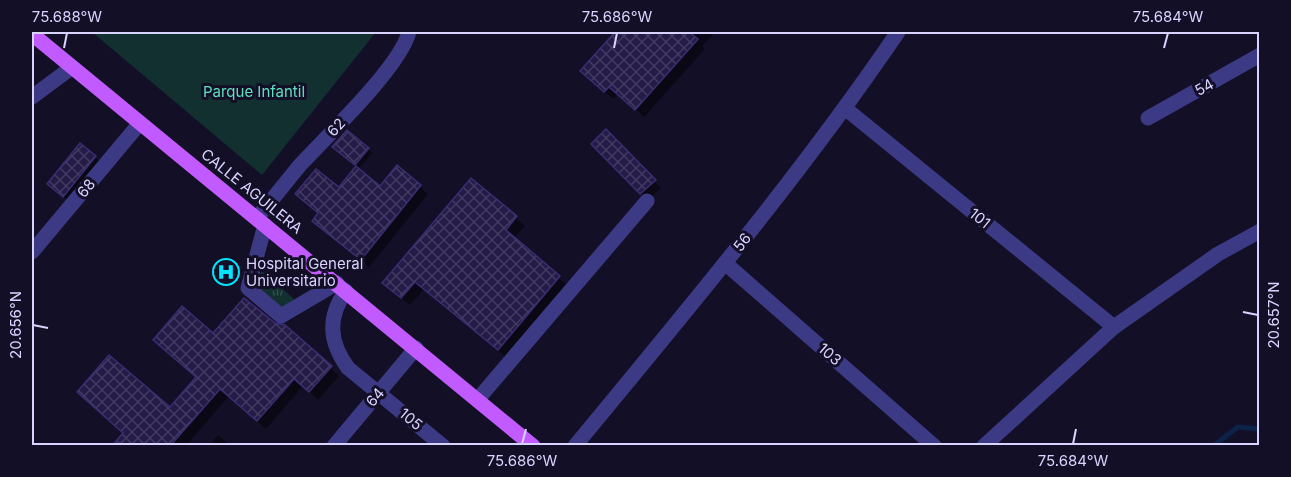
<svg xmlns="http://www.w3.org/2000/svg" width="1291" height="477" font-family="Inter,sans-serif">
	<defs>
		<pattern id="grass-tufts" width="24" height="20" patternUnits="userSpaceOnUse" patternTransform="scale(1.5)"><rect width="24" height="20" fill="#12302f"/><path d="M3 7l-1-3M5 7V3M7 7l1-3M15 17l-1-3M17 17v-4M19 17l1-3" fill="none" stroke="#344d4e"/></pattern>
		<pattern id="building-cross-hatch" width="8" height="8" patternUnits="userSpaceOnUse" patternTransform="scale(1.5)"><rect width="8" height="8" fill="#241b47"/><path d="M0 0l8 8M0 8l8-8" fill="none" stroke="#433b63"/></pattern>
	</defs>
	<rect width="100%" height="100%" fill="#130f26"/>
	<path fill="url(#grass-tufts)" d="M 261,270 L 294,299 L 281,310 L 257,290 Z"/>
	<path fill="#12302f" d="M 92,32 L 376,32 L 262,175 Z"/>
	<g fill="#0007">
		<path d="M 617,32 L 715,32 L 702,46 L 705,49 L 644,117 L 618,94 L 613,99 L 582,71 Z"/>
		<path d="M 606,131 L 661,188 L 648,200 L 593,144 Z"/>
		<path d="M 368,149 L 372,153 L 358,170 L 381,188 L 397,168 L 428,194 L 369,267 L 322,228 L 339,190 L 358,167 L 338,151 Z"/>
		<path d="M 95,157 L 99,161 L 68,200 L 53,188 Z"/>
		<path d="M 471,180 L 525,226 L 513,239 L 567,285 L 507,358 L 424,289 L 410,305 L 393,291 Z"/>
		<path d="M 274,325 L 284,326 L 339,376 L 318,400 L 303,386 L 266,429 L 229,396 L 186,446 L 114,446 L 125,433 L 170,410 L 198,378 L 213,335 Z"/>
		<path d="M 218,435 L 231,446 L 209,446 Z"/>
	</g>
	<g fill="none" stroke-linecap="round" stroke-linejoin="round">
		<path stroke="#0c2248" stroke-width="5" d="M 1213,446 L 1238,427 L 1260,429"/>
	</g>
	<g fill="url(#building-cross-hatch)" stroke="#3b2d73" stroke-width="1.5">
		<path d="M 615,32 L 689,32 L 698,39 L 635,110 L 609,87 L 604,92 L 580,71 Z"/>
		<path d="M 606,129 L 656,180 L 640,194 L 591,144 Z"/>
		<path d="M 347,130 L 369,148 L 355,165 L 332,147 Z"/>
		<path d="M 80,143 L 96,156 L 63,197 L 47,184 Z"/>
		<path d="M 397,165 L 421,185 L 361,260 L 312,221 L 318,213 L 295,194 L 316,169 L 339,187 L 356,166 L 380,186 Z"/>
		<path d="M 471,178 L 517,216 L 506,230 L 560,276 L 498,350 L 415,282 L 401,298 L 382,283 Z"/>
		<path d="M 244,298 L 275,323 L 285,325 L 332,366 L 309,392 L 294,379 L 257,421 L 220,389 L 170,446 L 112,446 L 123,433 L 77,392 L 109,355 L 170,407 L 196,377 L 153,340 L 182,306 L 213,333 Z"/>
	</g>
	<g fill="none" stroke-linecap="round" stroke-linejoin="round">
		<g stroke="#3d3a85" stroke-width="15">
			<path d="M 32,97 L 71,68"/>
			<path d="M 846,109 L 1114,327"/>
			<path d="M 1148,118 L 1260,55"/>
			<path d="M 257,218 C 272,200 286,182 301,164 C 328,135 400,67 409,32"/>
			<path d="M 265,225 L 248,288 L 281,316 L 337,283"/>
			<path d="M 32,252 L 140,123"/>
			<path d="M 725,263 L 934,446"/>
			<path d="M 346,291 C 327,317 329,342 348,368 L 443,446"/>
			<path d="M 478,399 L 647,201"/>
			<path d="M 334,446 L 416,348"/>
			<path d="M 575,446 C 687,310 800,176 898,32"/>
			<path d="M 984,446 L 1114,327 L 1218,254 L 1260,231"/>
		</g>
		<path stroke="#c25bff" stroke-width="15" d="M 32,34 L 533,446"/>
	</g>
	<path fill="none" stroke="#d9d4ff" stroke-width="2" d="M 64,48 L 67,33M 614,48 L 617,33M 1164,48 L 1168,33M 1243,312 L 1258,315M 33,325 L 48,328M 522,444 L 526,429M 1073,444 L 1076,429"/>
	<defs>
		<symbol id="hospital-ring" viewBox="-11 -11 22 22"><circle r="9.5" fill="#130f26" stroke="#00e5ff" stroke-width="1.5"/><path d="M-5-5h3v3.5h4V-5h3V5h-3V1.5h-4V5h-3Z" fill="#00e5ff"/></symbol>
	</defs>
	<g fill-rule="evenodd">
		<use href="#hospital-ring" x="211" y="257" width="30" height="30"/>
	</g>
	<g text-anchor="middle" dominant-baseline="central" stroke-width="6" stroke-linejoin="round" paint-order="stroke">
		<g font-size="15" fill="#d9d4ff" stroke="#130f26">
			<text transform="translate(1204 87) rotate(-29)">54</text>
			<text transform="translate(336 127) rotate(-47)">62</text>
			<text transform="translate(86 188) rotate(-50)">68</text>
			<text transform="translate(252 191) rotate(39)">CALLE AGUILERA</text>
			<text transform="translate(980 218) rotate(39)">101</text>
			<text transform="translate(742 242) rotate(-52)">56</text>
			<text transform="translate(830 354) rotate(41)">103</text>
			<text transform="translate(375 397) rotate(-50)">64</text>
			<text transform="translate(411 419) rotate(40)">105</text>
		</g>
		<g font-size="15" fill="#5fe0c0" stroke="#130f26">
			<text x="254" y="91">Parque Infantil</text>
		</g>
		<g font-size="15" fill="#d9d4ff" stroke="#130f26" text-anchor="start">
			<text x="246" y="263">Hospital General<tspan x="246" dy="17">Universitario</tspan></text>
		</g>
	</g>
	<rect width="1291" height="477" fill="none" stroke="#130f26" stroke-width="66"/>
	<rect x="33" y="33" width="1225" height="411" fill="none" stroke="#d9d4ff" stroke-width="2"/>
	<g font-size="15" text-anchor="middle" fill="#d9d4ff">
		<text x="67" y="22">75.688°W</text>
		<text x="617" y="22">75.686°W</text>
		<text x="1168" y="22">75.684°W</text>
		<text transform="translate(1274 315) rotate(-90)" y="5">20.657°N</text>
		<text transform="translate(16 325) rotate(-90)" y="5">20.656°N</text>
		<text x="522" y="466">75.686°W</text>
		<text x="1073" y="466">75.684°W</text>
	</g>
</svg>
